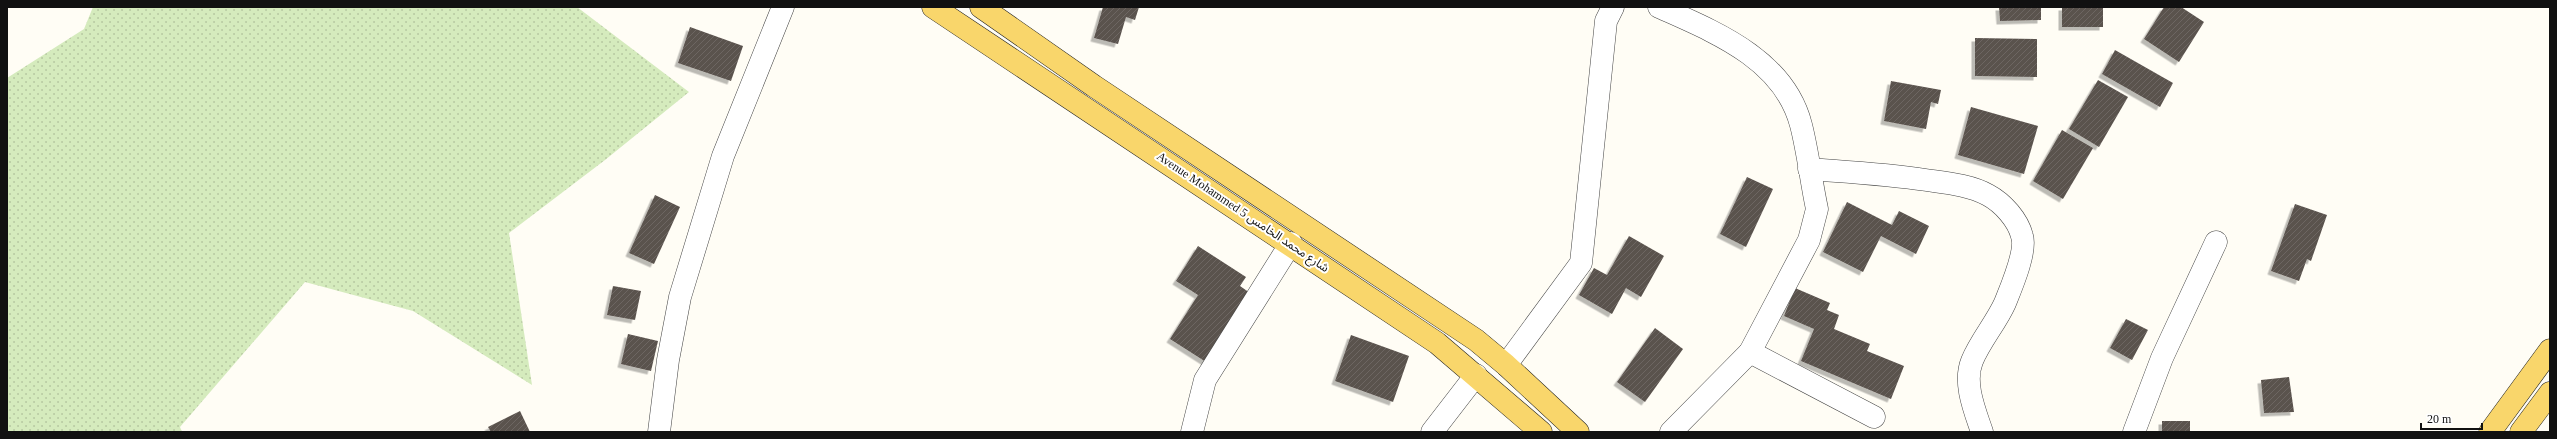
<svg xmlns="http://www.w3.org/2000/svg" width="2557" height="439" font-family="'Times New Roman','Noto Sans Arabic',serif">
	<defs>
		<pattern id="grass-dots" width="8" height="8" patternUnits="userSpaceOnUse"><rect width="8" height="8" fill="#d5ebbd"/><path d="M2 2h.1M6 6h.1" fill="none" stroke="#b6c8a1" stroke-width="1.8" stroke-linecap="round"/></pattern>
		<pattern id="building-hatch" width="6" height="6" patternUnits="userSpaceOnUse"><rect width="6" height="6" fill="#5a524d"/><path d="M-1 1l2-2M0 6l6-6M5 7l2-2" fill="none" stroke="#6d6662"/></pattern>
		<filter id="shadow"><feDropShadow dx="-3.5" dy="3.5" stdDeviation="0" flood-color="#0004"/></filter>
	</defs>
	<rect width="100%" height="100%" fill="#fffdf5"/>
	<path fill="url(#grass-dots)" d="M 93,7 L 577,7 L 689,92 L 605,160 L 509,233 L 532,385 L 413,311 L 305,282 L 180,427 L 182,432 L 7,432 L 7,78 L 84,29 Z"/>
	<g fill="url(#building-hatch)" filter="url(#shadow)">
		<path d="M 1103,7 L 1139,7 L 1135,20 L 1126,17 L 1118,44 L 1094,38 Z"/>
		<path d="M 1999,7 L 2041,7 L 2041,20 L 2000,21 Z"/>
		<rect x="2062" y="7" width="41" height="20"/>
		<path d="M 2164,7 L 2181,7 L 2204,22 L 2179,62 L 2144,39 Z"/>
		<path d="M 690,27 L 743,46 L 731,81 L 678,63 Z"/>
		<path d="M 1975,38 L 2037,39 L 2037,77 L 1975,76 Z"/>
		<path d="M 2115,50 L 2173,83 L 2160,107 L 2102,74 Z"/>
		<path d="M 2098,80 L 2128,97 L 2099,147 L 2069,129 Z"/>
		<path d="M 1891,81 L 1941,90 L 1938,104 L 1931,102 L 1926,129 L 1884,121 Z"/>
		<path d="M 1971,107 L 2038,126 L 2024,174 L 1958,155 Z"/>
		<path d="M 2062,130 L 2093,148 L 2063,199 L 2033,181 Z"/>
		<path d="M 1747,177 L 1773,189 L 1746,247 L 1720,234 Z"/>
		<path d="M 655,195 L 680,207 L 654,264 L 629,253 Z"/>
		<path d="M 1847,202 L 1892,225 L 1899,211 L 1929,226 L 1916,254 L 1881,236 L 1863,272 L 1823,252 Z"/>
		<path d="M 2295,204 L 2327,215 L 2311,261 L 2307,259 L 2299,281 L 2271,271 Z"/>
		<path d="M 1629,236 L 1664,256 L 1641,297 L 1626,288 L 1612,314 L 1579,295 L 1594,268 L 1607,275 Z"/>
		<path d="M 1198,246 L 1246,277 L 1240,286 L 1250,293 L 1206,362 L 1170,339 L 1198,295 L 1176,281 Z"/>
		<path d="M 613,286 L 641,291 L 635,320 L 607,315 Z"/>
		<path d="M 1795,288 L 1830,303 L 1827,310 L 1839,315 L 1834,329 L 1870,344 L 1867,351 L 1904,366 L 1891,399 L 1801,361 L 1814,329 L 1784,316 Z"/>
		<path d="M 2126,319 L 2148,330 L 2132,360 L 2110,348 Z"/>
		<path d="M 1655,328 L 1683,349 L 1645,402 L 1617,382 Z"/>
		<path d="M 628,334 L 658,341 L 651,371 L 621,364 Z"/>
		<path d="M 1351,335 L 1409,356 L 1393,402 L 1335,381 Z"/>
		<path d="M 2289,377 L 2294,412 L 2264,413 L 2261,380 Z"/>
		<path d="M 520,411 L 530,432 L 491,432 L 488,427 Z"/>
		<rect x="2162" y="421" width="28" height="11"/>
	</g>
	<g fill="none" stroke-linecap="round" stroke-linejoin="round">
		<defs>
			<g id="minor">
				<path d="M 1659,7 C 1715,32 1784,59 1801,125 C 1808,152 1811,181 1817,209 L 1809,240 L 1750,352"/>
				<path d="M 1809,169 C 1848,172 1887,174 1926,180 C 1947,183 1970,185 1988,195 C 2003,203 2018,220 2022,236 C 2027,251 2011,288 2005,303 C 1996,323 1980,341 1972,361 C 1963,383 1975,411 1982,432"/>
				<path d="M 1506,365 L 1581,263 L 1606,21 L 1613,7"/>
				<path d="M 659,432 L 668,360 L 680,297 L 723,156 L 783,7"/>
				<path d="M 1192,432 L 1205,380 L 1291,243"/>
				<path d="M 1432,432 L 1476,375"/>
				<path d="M 1671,432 L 1750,352 L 1874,417"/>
				<path d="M 2134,432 L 2162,358 L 2216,242"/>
			</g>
			<g id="major">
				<path d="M 933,7 L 1437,343 L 1541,432"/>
				<path d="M 981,7 L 1094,86 L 1476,340 L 1506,365 L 1578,432"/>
				<path d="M 2490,432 L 2550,350"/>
				<path d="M 2521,432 L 2550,393"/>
			</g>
		</defs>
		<use href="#minor" stroke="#444" stroke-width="23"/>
		<use href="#major" stroke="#222" stroke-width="23"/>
		<use href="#minor" stroke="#fff" stroke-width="22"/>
		<use href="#major" stroke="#f9d66b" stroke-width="22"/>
	</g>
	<g text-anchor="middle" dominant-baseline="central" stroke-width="4" stroke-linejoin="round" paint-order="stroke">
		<g font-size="12" fill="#111" stroke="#fff">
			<text transform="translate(1243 212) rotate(34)">Avenue Mohammed 5 شارع محمد الخامس</text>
		</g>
	</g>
	<rect width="2557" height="439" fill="none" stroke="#111111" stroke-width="16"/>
	<path d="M2421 423v6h61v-6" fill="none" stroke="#111111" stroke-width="2"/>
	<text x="2427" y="423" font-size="12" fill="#111111" stroke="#ffffff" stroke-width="3" paint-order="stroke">20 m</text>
</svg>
